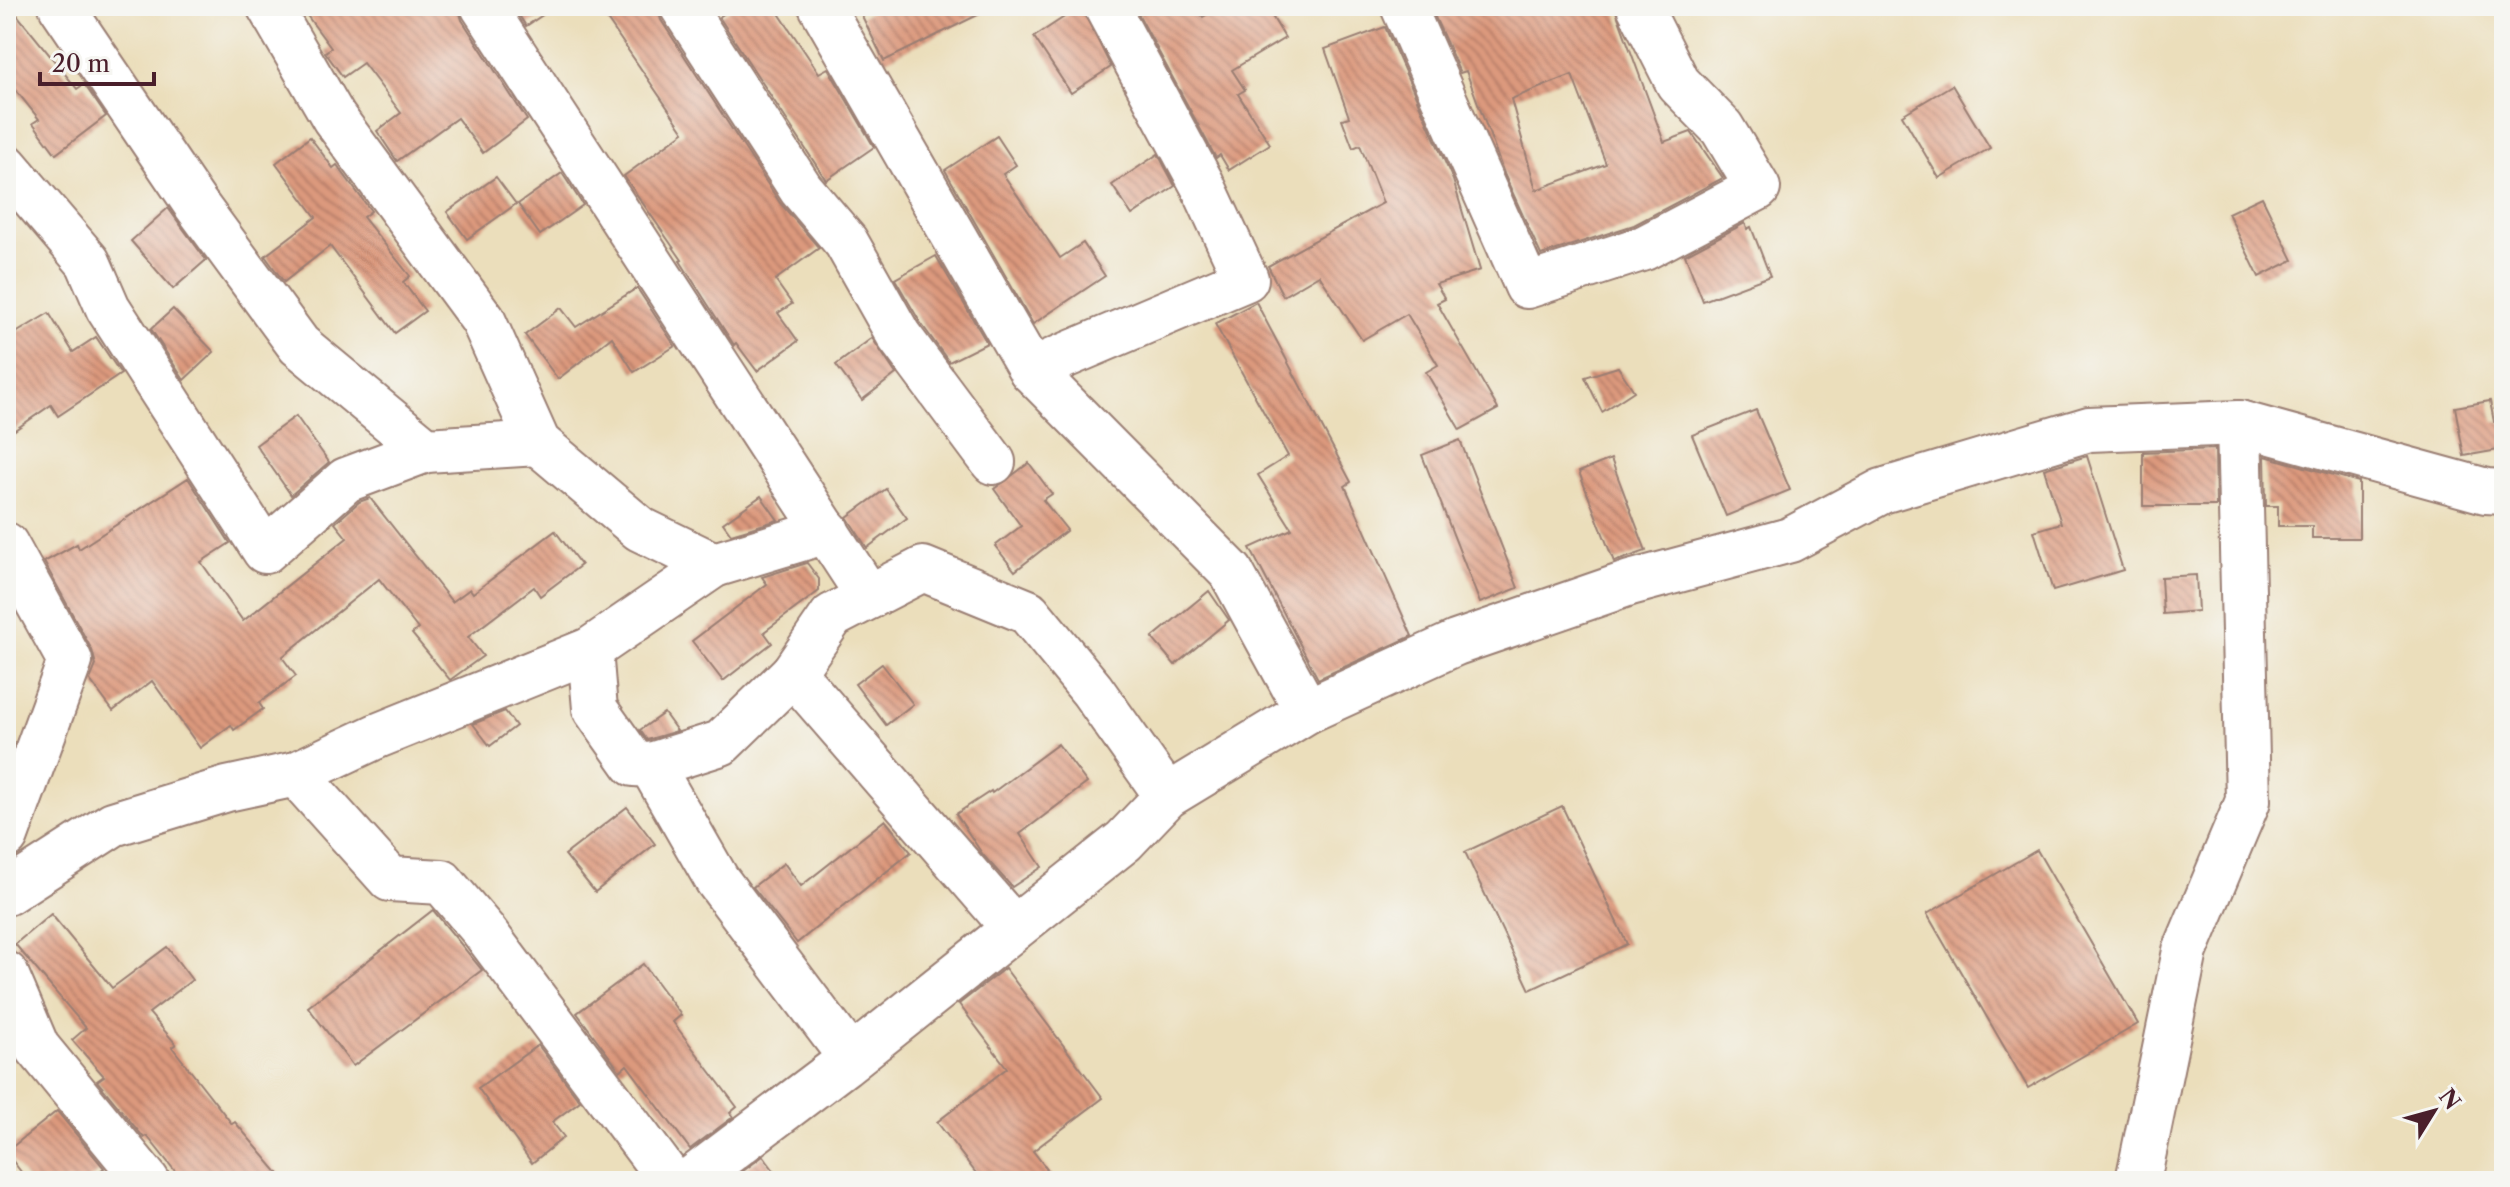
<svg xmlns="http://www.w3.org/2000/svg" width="2510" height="1187" font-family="'Libre Caslon Text',serif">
	<defs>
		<pattern id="building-back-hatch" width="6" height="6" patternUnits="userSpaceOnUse" patternTransform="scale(2)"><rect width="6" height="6" fill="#dc997d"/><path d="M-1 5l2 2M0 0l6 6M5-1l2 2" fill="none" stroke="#b47c67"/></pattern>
	</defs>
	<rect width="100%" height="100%" fill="#f6f6f2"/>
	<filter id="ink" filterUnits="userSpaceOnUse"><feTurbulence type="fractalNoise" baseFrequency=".0125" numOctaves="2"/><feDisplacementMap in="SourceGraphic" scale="16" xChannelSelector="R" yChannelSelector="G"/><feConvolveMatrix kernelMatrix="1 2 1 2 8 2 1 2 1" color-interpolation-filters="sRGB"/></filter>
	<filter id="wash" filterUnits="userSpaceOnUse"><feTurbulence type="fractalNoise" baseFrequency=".006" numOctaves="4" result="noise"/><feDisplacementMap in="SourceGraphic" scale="32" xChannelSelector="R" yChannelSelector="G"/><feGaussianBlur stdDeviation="1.8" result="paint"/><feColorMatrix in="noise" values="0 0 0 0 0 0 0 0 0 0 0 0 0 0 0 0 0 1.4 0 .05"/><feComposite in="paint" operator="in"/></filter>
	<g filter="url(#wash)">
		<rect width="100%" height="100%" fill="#ebdebb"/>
		<g id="blocks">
			<g fill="url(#building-back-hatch)" fill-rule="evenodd">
				<path d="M 6,6 L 10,6 L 77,89 L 84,84 L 106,116 L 56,154 L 33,123 L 39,119 L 6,78 Z"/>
				<path d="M 300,6 L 458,6 L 462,20 L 527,120 L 483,153 L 457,118 L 397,161 L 377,131 L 401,113 L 363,63 L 343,77 L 325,52 L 331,48 Z"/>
				<path d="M 513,6 L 556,6 L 526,26 Z"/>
				<path d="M 598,6 L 657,6 L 661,20 L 780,203 L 819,248 L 775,280 L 792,304 L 778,313 L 798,341 L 757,371 L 736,343 L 734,345 L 680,261 L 682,260 L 624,176 L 684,132 Z"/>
				<path d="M 736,6 L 774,6 L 819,73 L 828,68 L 874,147 L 826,180 L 719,17 Z"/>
				<path d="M 883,6 L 996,6 L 884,61 L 862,16 Z"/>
				<path d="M 1081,6 L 1111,67 L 1071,93 L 1034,37 Z"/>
				<path d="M 1134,6 L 1196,6 L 1203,17 L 1222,6 L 1266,6 L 1285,38 L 1232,70 L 1245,90 L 1238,94 L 1270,144 L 1229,170 L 1220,155 L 1216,158 Z"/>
				<path d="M 1430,6 L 1614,6 L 1664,142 L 1691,132 L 1723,178 L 1634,225 L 1541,255 L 1505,176 L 1466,71 L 1460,73 ZM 1572,75 L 1606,164 L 1536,190 L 1511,99 Z"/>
				<path d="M 1385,27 L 1453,180 L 1480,270 L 1436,284 L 1445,299 L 1437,303 L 1498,409 L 1460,430 L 1426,372 L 1438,365 L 1407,314 L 1362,340 L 1319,275 L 1283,296 L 1268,266 L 1383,203 L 1360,145 L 1353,148 L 1342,119 L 1349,117 L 1325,49 Z"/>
				<path d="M 1952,85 L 1990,148 L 1939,178 L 1902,115 Z"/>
				<path d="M 997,136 L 1016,165 L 1003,174 L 1060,258 L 1083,243 L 1105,276 L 1033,324 L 945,170 Z"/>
				<path d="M 310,137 L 333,168 L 337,165 L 371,211 L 363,217 L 410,276 L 403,282 L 425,311 L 395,333 L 330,246 L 284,282 L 265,256 L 316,217 L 276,163 Z"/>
				<path d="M 1158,154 L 1175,186 L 1132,215 L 1112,185 Z"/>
				<path d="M 562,173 L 583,205 L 540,235 L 518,204 Z"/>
				<path d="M 496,177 L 516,204 L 467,239 L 447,212 Z"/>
				<path d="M 2262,197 L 2293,260 L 2259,277 L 2228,213 Z"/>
				<path d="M 168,208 L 206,260 L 173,289 L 131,241 Z"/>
				<path d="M 1745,223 L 1747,229 L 1751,227 L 1770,276 L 1703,301 L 1685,255 Z"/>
				<path d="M 936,256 L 987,343 L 949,362 L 920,322 L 895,279 Z"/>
				<path d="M 637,288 L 675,346 L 634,372 L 612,337 L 558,379 L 525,335 L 561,308 L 576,327 Z"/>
				<path d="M 1256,302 L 1351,482 L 1345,486 L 1412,636 L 1318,679 L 1250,548 L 1292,529 L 1258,475 L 1288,456 L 1215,324 Z"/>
				<path d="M 173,309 L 214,352 L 184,380 L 151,329 Z"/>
				<path d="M 49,313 L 73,352 L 96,337 L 121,374 L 58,416 L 51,405 L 6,436 L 6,339 Z"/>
				<path d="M 872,338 L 896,374 L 862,400 L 836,365 Z"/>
				<path d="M 1618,367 L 1634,391 L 1602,412 L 1585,377 Z"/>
				<path d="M 2490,401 L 2494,422 L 2504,422 L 2504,449 L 2464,456 L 2455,407 Z"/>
				<path d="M 1756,410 L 1790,490 L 1726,516 L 1692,435 Z"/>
				<path d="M 296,416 L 329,462 L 291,495 L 256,445 Z"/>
				<path d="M 1460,440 L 1518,588 L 1480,603 L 1422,455 Z"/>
				<path d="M 2215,449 L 2216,506 L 2143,506 L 2143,452 Z"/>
				<path d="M 2087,456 L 2123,570 L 2053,591 L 2034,531 L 2061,523 L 2044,469 Z"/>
				<path d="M 2265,456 L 2359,482 L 2359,538 L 2312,538 L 2312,526 L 2278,526 L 2278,506 L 2266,506 Z"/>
				<path d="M 1611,459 L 1646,551 L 1614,562 L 1579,472 Z"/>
				<path d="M 1029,463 L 1052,494 L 1043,500 L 1067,530 L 1015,571 L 995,546 L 1021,526 L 994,489 Z"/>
				<path d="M 188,478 L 230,543 L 201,562 L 243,621 L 347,538 L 335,523 L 359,502 L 370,498 L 452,602 L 470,589 L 473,593 L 555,531 L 581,565 L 540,596 L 534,587 L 468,637 L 483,656 L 450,680 L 412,634 L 418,629 L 379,579 L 282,657 L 296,676 L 259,703 L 263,709 L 234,730 L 231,725 L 200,748 L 152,681 L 113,711 L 90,680 L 96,665 L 92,650 L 44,562 L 77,544 L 79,549 Z"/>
				<path d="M 886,489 L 907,518 L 867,548 L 847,517 Z"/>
				<path d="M 761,496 L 778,520 L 731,534 L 723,523 Z"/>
				<path d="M 807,563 L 819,579 L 819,591 L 764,632 L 772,643 L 723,681 L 692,641 L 767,584 L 762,577 Z"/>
				<path d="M 2196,575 L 2198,611 L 2163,614 L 2161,577 Z"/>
				<path d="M 1209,591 L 1229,620 L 1175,665 L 1152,638 Z"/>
				<path d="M 882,664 L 913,704 L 886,725 L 855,684 Z"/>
				<path d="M 505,711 L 516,726 L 490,746 L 473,724 Z"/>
				<path d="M 664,713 L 677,731 L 647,740 L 640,730 Z"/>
				<path d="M 1058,744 L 1087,783 L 1020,834 L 1042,867 L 1012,887 L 983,855 L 956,814 L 991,791 L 992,793 Z"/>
				<path d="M 1562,806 L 1627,944 L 1530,990 L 1465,852 Z"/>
				<path d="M 627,807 L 655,844 L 595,892 L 565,855 Z"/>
				<path d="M 885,820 L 911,852 L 797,943 L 753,887 L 784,863 L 801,886 Z"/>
				<path d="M 2037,850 L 2138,1024 L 2028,1088 L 1927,914 Z"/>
				<path d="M 433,910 L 482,970 L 353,1066 L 308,1007 Z"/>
				<path d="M 51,914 L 112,988 L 167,947 L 192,980 L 149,1013 L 176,1044 L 172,1047 L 232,1124 L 235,1122 L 285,1181 L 183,1181 L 147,1136 L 144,1138 L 97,1081 L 104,1076 L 72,1040 L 86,1028 L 15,944 Z"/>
				<path d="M 643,964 L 681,1015 L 673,1022 L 737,1107 L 730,1113 L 733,1117 L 690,1149 L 627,1065 L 620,1071 L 577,1013 Z"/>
				<path d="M 1005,968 L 1103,1098 L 1033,1151 L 1056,1181 L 982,1181 L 937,1122 L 1007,1068 L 959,1004 Z"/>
				<path d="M 538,1045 L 580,1101 L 552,1122 L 564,1137 L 532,1163 L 478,1088 Z"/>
				<path d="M 57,1111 L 104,1168 L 87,1181 L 28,1181 L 6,1152 Z"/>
				<path d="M 763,1156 L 782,1181 L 730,1181 Z"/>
			</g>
		</g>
	</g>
	<g filter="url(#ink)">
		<use href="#blocks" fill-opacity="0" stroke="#9a7e73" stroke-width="2"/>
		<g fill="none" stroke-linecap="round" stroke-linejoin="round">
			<defs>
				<g id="street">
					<path d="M 61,6 L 194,202 L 299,345 L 426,450"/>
					<path d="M 269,6 L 334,118 L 483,320 L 538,443 L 640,529 L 714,565 L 590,650 L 377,736 L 296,774 L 390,879 L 442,882 L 483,930 L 671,1181"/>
					<path d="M 483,6 L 869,597"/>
					<path d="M 682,6 L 801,189 L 846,242 L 899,336 L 993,462"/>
					<path d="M 821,6 L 1031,370 L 1246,279 L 1202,184 L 1106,6"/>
					<path d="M 1403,6 L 1527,286 L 1644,248 L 1758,188 L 1722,128 L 1678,83 L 1639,6"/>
					<path d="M 6,166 L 88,262 L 108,308 L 265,551 L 346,480 L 426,450 L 538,443"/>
					<path d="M 1031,370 L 1231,572 L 1307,711"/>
					<path d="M 6,545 L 70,661 L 6,836"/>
					<path d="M 714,565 L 827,531"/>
					<path d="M 590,650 L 595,709 L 634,764 L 651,765"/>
					<path d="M 793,673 L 721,743 L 651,765 L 717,880 L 851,1058"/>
					<path d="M 6,893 L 113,824 L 227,789 L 296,774"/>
					<path d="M 1014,928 L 793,673 L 832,616 L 923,569 L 1028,612 L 1092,690 L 1167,796"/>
					<path d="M 6,974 L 37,1047 L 147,1181"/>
					<path d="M 689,1181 L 844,1064 L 1124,841 L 1167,796 L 1307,711 L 1456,643 L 1630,583 L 1790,540 L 1882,491 L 2089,429 L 2239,423 L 2486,491 L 2504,492"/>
					<path d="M 2138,1181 L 2185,951 L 2248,801 L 2239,423"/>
				</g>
			</defs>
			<use href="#street" stroke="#9a7e73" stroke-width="48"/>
			<use href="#street" stroke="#fff" stroke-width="44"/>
		</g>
	</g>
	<rect width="2510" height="1187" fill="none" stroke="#f6f6f2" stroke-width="32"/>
	<g transform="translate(2434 1111) rotate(53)" stroke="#f6f6f2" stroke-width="6" paint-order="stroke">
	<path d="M0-6L14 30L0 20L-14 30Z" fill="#4a1f2b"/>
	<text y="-12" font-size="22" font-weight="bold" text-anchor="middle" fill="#4a1f2b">N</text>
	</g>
	<path d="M40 72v12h114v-12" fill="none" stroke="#4a1f2b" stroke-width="4"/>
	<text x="52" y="72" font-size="24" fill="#4a1f2b" stroke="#f6f6f2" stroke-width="6" paint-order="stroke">20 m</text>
</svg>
